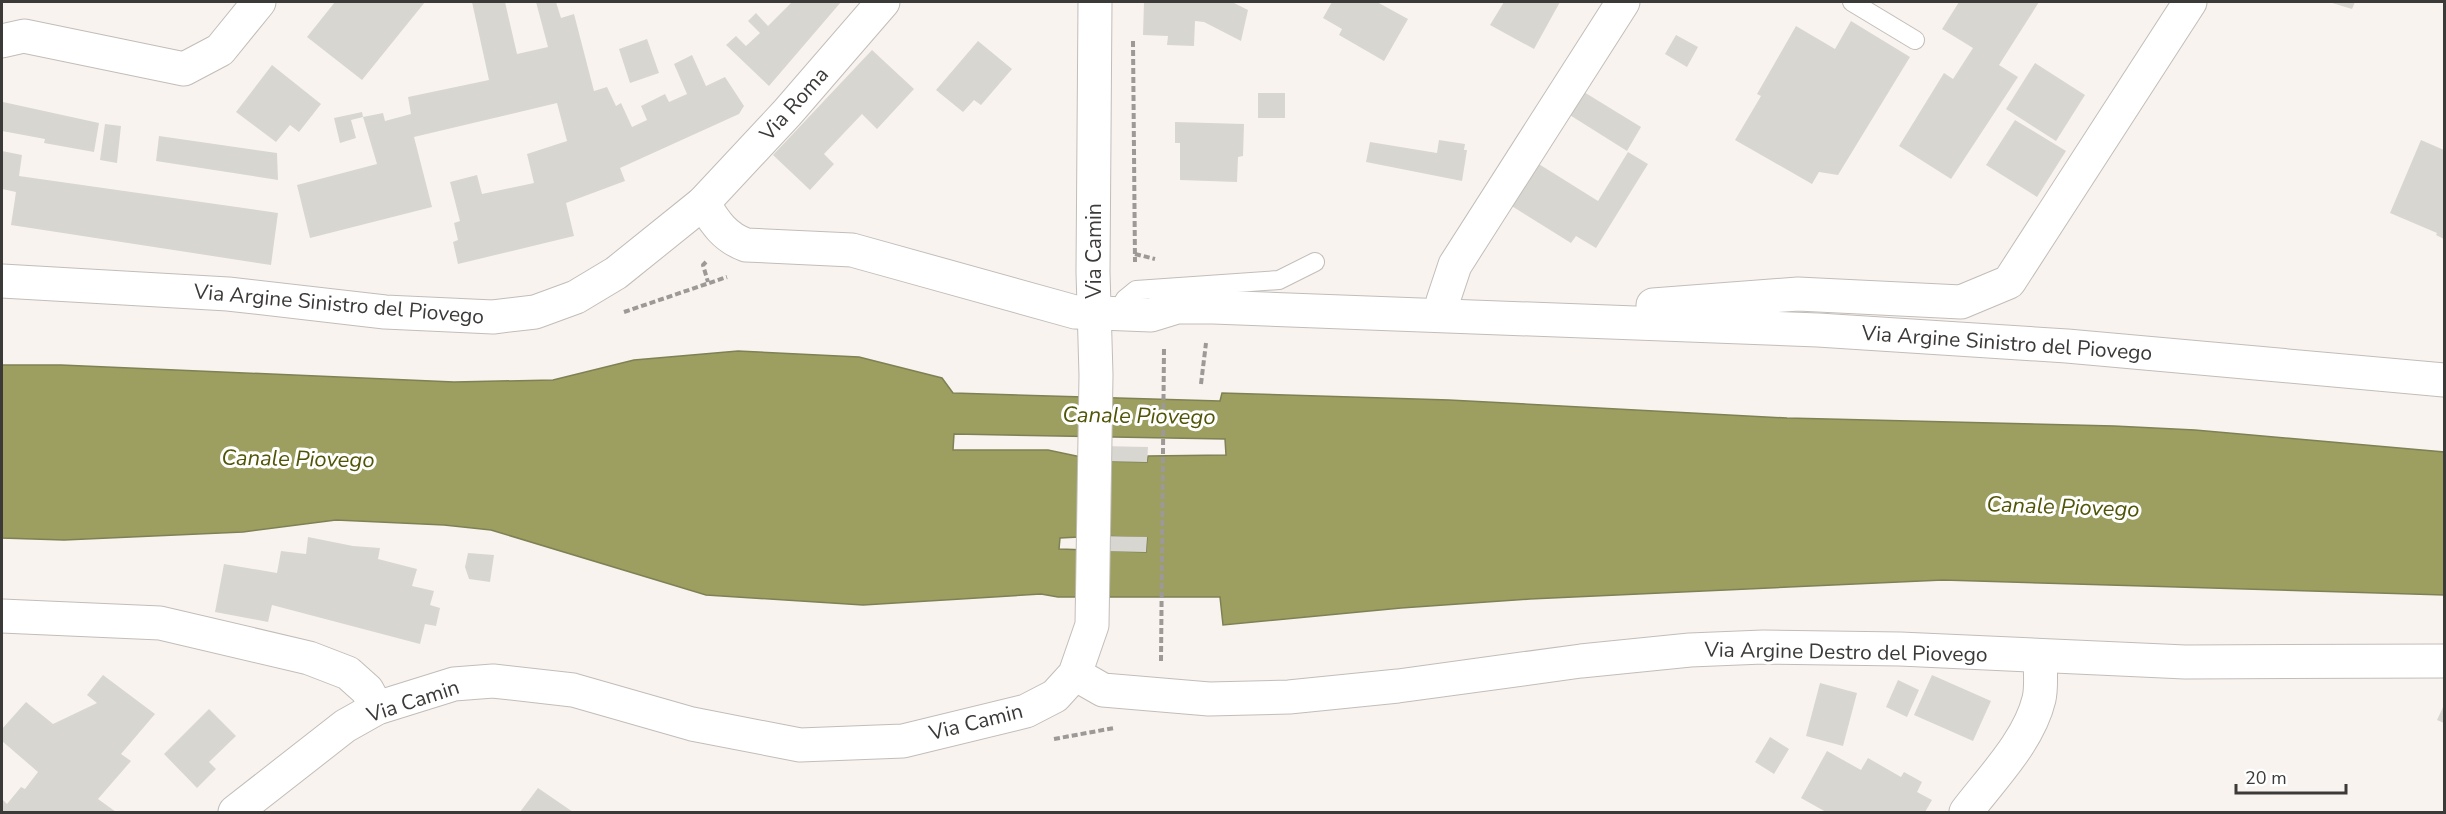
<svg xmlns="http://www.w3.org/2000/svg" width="2446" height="814" font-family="'Nunito Sans',sans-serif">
	<rect width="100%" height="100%" fill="#f8f3ef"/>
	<path fill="#9c9f60" stroke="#7f8154" stroke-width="1.5" fill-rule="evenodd" d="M 738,351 L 859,357 L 942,378 L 953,393 L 1220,401 L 1222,393 L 1449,400 L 1787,418 L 2114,426 L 2195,430 L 2444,452 L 2444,595 L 1943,580 L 1530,599 L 1401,608 L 1223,625 L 1220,597 L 1058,597 L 1041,594 L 863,605 L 706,595 L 491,530 L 444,525 L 336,520 L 243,532 L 64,540 L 2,538 L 2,365 L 61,365 L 454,382 L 553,380 L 634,360 ZM 954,434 L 1225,439 L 1226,455 L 1148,456 L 1147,462 L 1100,461 L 1048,450 L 953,450 ZM 1099,536 L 1147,538 L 1146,552 L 1059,549 L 1060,538 Z"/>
	<g fill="#d8d6d1">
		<path d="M 335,2 L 425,2 L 362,80 L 307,37 Z"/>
		<path d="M 472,2 L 505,2 L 517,54 L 548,47 L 536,2 L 556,2 L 561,18 L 574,14 L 594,91 L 607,87 L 616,106 L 621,103 L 632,127 L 647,120 L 641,106 L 665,94 L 669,102 L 687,94 L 674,64 L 692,55 L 706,86 L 725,77 L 744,106 L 739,114 L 620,168 L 625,181 L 566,203 L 574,236 L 458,264 L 453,242 L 458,240 L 454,223 L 460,221 L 450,182 L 477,175 L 482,194 L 534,183 L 527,154 L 567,141 L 557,103 L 414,137 L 432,207 L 310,238 L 297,185 L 377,164 L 363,117 L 383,113 L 385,121 L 411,114 L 408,97 L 489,80 Z"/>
		<path d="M 792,2 L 841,2 L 769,86 L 726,45 L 736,36 L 746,46 L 760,33 L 748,21 L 756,13 L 768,26 Z"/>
		<path d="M 1144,2 L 1232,2 L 1248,10 L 1241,41 L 1204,22 L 1195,21 L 1194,46 L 1167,45 L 1168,36 L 1143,35 Z"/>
		<path d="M 1332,2 L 1377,2 L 1408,19 L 1384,61 L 1339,35 L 1342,29 L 1323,18 Z"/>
		<path d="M 1504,2 L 1560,2 L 1534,49 L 1490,25 Z"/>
		<path d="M 1959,2 L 2039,2 L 1999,65 L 2018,77 L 1951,179 L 1899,146 L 1944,73 L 1953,79 L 1973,48 L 1942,29 Z"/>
		<path d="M 2329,2 L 2355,2 L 2352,9 Z"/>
		<path d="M 1851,21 L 1910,57 L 1838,175 L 1819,172 L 1812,184 L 1735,140 L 1761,96 L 1757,94 L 1796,26 L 1835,49 Z"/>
		<path d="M 1676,35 L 1698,47 L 1687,67 L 1665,54 Z"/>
		<path d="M 647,39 L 659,73 L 630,83 L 619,49 Z"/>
		<path d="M 978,41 L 1012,69 L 981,105 L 974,100 L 963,112 L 936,90 Z"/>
		<path d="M 872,50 L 914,89 L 877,129 L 862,114 L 824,154 L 834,164 L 810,190 L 773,155 Z"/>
		<path d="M 2035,63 L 2085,95 L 2056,141 L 2006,109 Z"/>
		<path d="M 272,65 L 321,104 L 299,132 L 290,125 L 276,142 L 236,112 Z"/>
		<path d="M 1579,89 L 1641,127 L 1627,151 L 1565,112 Z"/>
		<rect x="1258" y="93" width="27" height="25"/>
		<path d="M 3,102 L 99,123 L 94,152 L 44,143 L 45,139 L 2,131 Z"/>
		<path d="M 362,112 L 363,117 L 351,120 L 356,138 L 340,143 L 334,118 Z"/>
		<path d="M 2015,120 L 2066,151 L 2037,197 L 1986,165 Z"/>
		<path d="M 1175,122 L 1244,124 L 1243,156 L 1238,157 L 1237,182 L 1180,180 L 1180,143 L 1175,143 Z"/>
		<path d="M 105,124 L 121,126 L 117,163 L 100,160 Z"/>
		<path d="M 159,136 L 277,153 L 278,180 L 156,161 Z"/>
		<path d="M 1439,140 L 1465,144 L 1464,150 L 1467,150 L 1462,181 L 1366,162 L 1370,142 L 1437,153 Z"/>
		<path d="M 2421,140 L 2444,150 L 2444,239 L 2436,235 L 2437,233 L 2390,213 Z"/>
		<path d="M 2,151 L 22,155 L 19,176 L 278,213 L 271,265 L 11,225 L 16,192 L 2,189 Z"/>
		<path d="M 1628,152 L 1648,164 L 1596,248 L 1576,236 L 1571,243 L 1507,203 L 1534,161 L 1598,201 Z"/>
		<path d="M 1100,446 L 1148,447 L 1147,462 L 1100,461 Z"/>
		<path d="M 1099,536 L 1147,537 L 1146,552 L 1099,551 Z"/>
		<path d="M 308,537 L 353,546 L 380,548 L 378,559 L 417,569 L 412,586 L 434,591 L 430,605 L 440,608 L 436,626 L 425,624 L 420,644 L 272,605 L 268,622 L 215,612 L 224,564 L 277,573 L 281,551 L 306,554 Z"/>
		<path d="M 468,553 L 494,555 L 490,582 L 469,579 L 465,567 Z"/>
		<path d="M 103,675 L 155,714 L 121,754 L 131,761 L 98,799 L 116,812 L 2,812 L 2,799 L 7,804 L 21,787 L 25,789 L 38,772 L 2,741 L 2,729 L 26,702 L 53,724 L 97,703 L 87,695 Z"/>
		<path d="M 1932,675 L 1991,701 L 1973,741 L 1914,715 Z"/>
		<path d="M 1898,680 L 1919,690 L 1907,717 L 1886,707 Z"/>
		<path d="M 1820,683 L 1857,693 L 1843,746 L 1806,736 Z"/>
		<path d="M 2444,705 L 2444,723 L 2437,720 Z"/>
		<path d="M 209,709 L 236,736 L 209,762 L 216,769 L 197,788 L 164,754 Z"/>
		<path d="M 1770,737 L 1789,749 L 1774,774 L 1755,762 Z"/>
		<path d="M 1827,751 L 1861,770 L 1868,758 L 1901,777 L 1904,772 L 1922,782 L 1917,792 L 1932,800 L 1925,812 L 1826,812 L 1801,798 Z"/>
		<path d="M 538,788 L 573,812 L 520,812 Z"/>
	</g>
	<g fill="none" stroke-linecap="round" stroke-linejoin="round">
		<defs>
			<g id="lane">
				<path d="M 1852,2 L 1915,40"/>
				<path d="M 1117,313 L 1125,299 L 1136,290 L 1279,280 L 1315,262"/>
			</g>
			<g id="street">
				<path d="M 2,41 L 24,36 L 184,69 L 220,50 L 259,2"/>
				<path d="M 703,203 C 715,222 724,237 746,245 L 852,250 L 1075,312 L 1151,315 L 1177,307 L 1213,307 L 1818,330 L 2067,346 L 2444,380"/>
				<path d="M 2,281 L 228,294 L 385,312 L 493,317 L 535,312 L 576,297 L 616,273 L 703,203 L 787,113 L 883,2"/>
				<path d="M 1653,305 L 1798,294 L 1961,302 L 2009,282 L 2190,2"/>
				<path d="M 1442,315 L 1443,301 L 1455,265 L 1623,2"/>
				<path d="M 2,616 L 160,623 L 309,658 L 348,673 L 367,690 L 377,708"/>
				<path d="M 1075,674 L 1103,690 L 1209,699 L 1289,697 L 1398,686 L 1581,661 L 1690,650 L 1763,647 L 1900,649 L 2185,662 L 2444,661"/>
				<path d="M 1966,812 C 1991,779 2029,741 2039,699 C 2042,686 2040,670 2040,657"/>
			</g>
			<path id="secondary" d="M 235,812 L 345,726 L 377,708 L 454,684 L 493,681 L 573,690 L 692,724 L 800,745 L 903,741 L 1026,711 L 1055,696 L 1075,674 L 1092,625 L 1096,375 L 1093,272 L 1095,2"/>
		</defs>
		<use href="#lane" stroke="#c2bdb9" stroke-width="20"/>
		<use href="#street" stroke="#c2bdb9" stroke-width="35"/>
		<use href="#secondary" stroke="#c2bdb9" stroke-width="35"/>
		<g stroke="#9d9996" stroke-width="4" stroke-dasharray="6 3" stroke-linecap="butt">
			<path d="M 1133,41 L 1135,262"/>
			<path d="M 1135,254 L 1155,259"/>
			<path d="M 706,262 L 703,265 L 708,282"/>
			<path d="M 624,312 L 727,277"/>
			<path d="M 1201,384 L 1206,343"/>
			<path d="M 1161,661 L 1164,348"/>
			<path d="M 1054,739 L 1114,728"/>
		</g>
		<use href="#lane" stroke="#fff" stroke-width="18"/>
		<use href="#street" stroke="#fff" stroke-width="33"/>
		<use href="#secondary" stroke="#fff" stroke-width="33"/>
	</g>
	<g text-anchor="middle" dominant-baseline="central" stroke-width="6" stroke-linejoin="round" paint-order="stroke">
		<g font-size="21" fill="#3c3a38" stroke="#fff">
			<text transform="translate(794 104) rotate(-48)">Via Roma</text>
			<text transform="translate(1094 251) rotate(-90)">Via Camin</text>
			<text transform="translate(339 304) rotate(5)">Via Argine Sinistro del Piovego</text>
			<text transform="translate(2007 343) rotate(4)">Via Argine Sinistro del Piovego</text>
			<text transform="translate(1846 652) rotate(1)">Via Argine Destro del Piovego</text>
			<text transform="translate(413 701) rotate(-18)">Via Camin</text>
			<text transform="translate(976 722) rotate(-14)">Via Camin</text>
		</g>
		<g font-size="22" font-style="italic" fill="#525406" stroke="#fff">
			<text transform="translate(1139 416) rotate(1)">Canale Piovego</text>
			<text transform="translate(298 459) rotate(1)">Canale Piovego</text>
			<text transform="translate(2063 507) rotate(2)">Canale Piovego</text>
		</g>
	</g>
	<rect width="2446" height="814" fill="none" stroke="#3c3a38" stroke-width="6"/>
	<path d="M2236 784v9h110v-9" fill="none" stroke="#3c3a38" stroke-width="3"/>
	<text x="2245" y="784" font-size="18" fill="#3c3a38" stroke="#ffffff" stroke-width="4.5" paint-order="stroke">20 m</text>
</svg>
